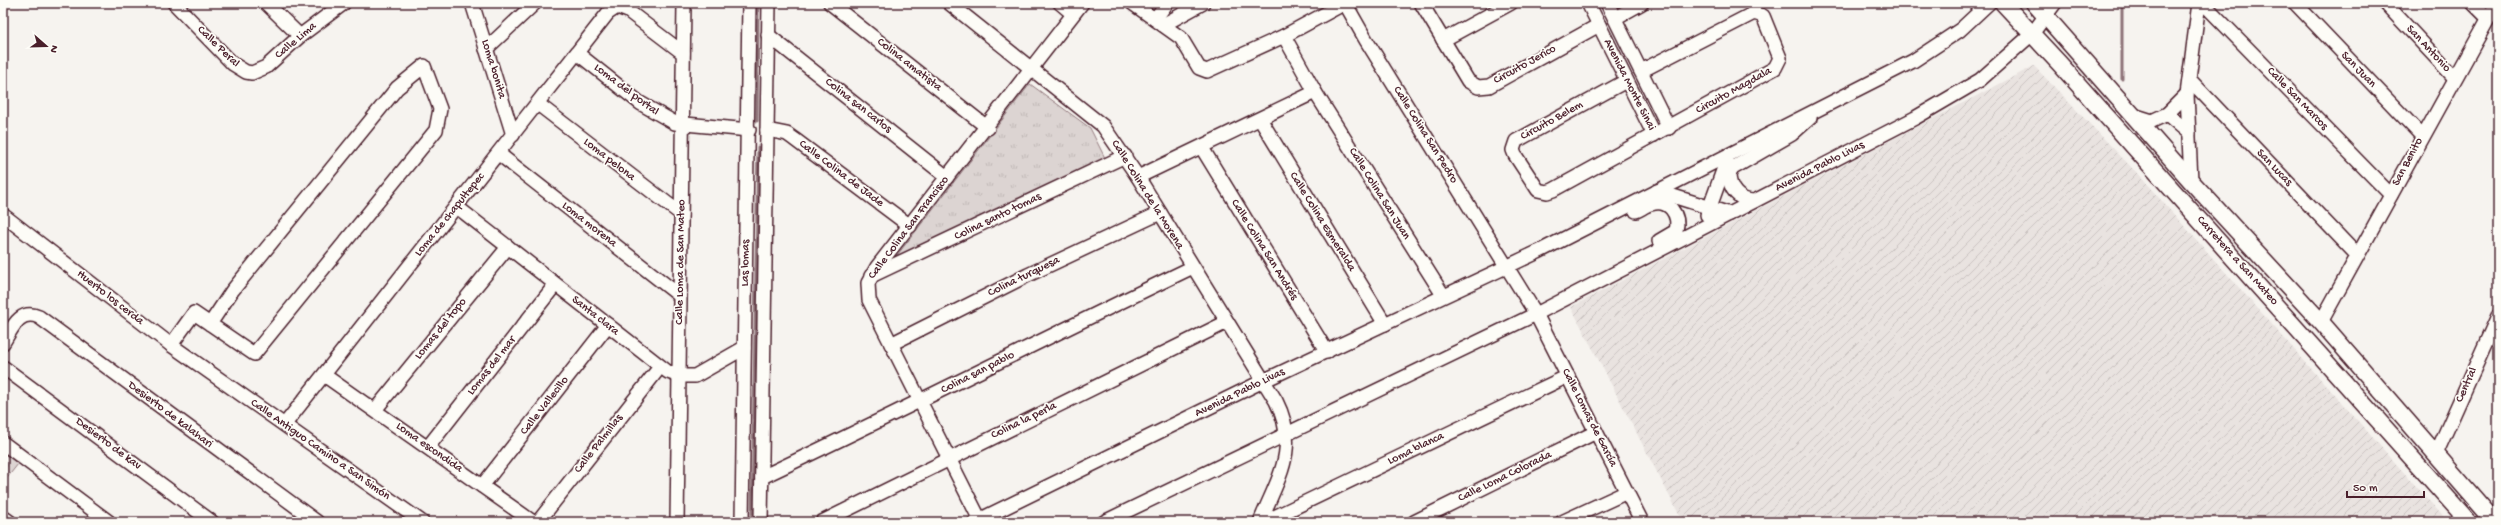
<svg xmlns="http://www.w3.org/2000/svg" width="2501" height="525" font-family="'Gochi Hand',sans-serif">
	<defs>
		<pattern id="industrial-furrows" width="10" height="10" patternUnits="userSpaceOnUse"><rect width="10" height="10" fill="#e9e3e0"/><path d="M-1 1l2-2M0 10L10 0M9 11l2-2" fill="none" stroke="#c9c2c0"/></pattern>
		<pattern id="park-tufts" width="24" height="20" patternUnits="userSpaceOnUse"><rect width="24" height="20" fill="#dcd4d2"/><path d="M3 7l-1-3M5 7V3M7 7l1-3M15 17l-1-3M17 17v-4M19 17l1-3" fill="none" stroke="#beb6b4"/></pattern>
	</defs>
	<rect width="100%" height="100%" fill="#f6f3ef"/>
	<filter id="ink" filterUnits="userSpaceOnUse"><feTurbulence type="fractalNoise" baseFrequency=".025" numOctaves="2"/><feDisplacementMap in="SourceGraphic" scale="8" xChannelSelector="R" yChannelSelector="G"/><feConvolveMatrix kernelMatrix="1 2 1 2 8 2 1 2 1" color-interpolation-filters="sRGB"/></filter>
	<g filter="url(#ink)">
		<path fill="url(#industrial-furrows)" d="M 2034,66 L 2136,172 L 2448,522 L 1683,522 L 1571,307 Z"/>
		<g fill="url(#park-tufts)" stroke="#937a7e">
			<path d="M 1030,84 L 1090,128 L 1106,160 L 891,263 Z"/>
			<path d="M 3,452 L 18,464 L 3,483 Z"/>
		</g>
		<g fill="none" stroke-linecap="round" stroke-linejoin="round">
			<g stroke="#8e7378" stroke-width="3">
				<path d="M 2122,3 L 2122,79"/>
				<path d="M 757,121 L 758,3"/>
				<path d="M 752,522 L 758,147"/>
			</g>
			<defs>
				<g id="minor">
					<path d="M 174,3 L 233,64 L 246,72 L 252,73 L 266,67 L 300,36 L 344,3"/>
					<path d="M 266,3 L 300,36"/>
					<path d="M 472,3 L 513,135"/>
					<path d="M 830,3 L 988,128"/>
					<path d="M 949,3 L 1103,126 L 1138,177 L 1276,401 C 1300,448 1278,478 1260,522"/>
					<path d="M 1060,3 L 1073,14"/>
					<path d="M 1132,3 L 1181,38 L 1199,68 L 1207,71 L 1284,36 L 1345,3 L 1366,40 L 1536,314 L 1642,522"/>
					<path d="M 1421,3 L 1468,81 L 1478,87 L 1489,86 L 1599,25"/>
					<path d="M 1588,3 L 1654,135"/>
					<path d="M 1607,3 L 1669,128"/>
					<path d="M 2203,3 L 2391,195"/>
					<path d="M 2295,3 L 2422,136"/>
					<path d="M 2385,3 L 2454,77"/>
					<path d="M 2473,3 L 2488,18"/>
					<path d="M 617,7 L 628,11 L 683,53"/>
					<path d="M 1615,18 L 1642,3"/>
					<path d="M 1155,19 L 1167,3"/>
					<path d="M 1163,25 L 1203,3"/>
					<path d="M 768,35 L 947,177"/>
					<path d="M 1284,36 L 1315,92 L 1443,295"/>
					<path d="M 1443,40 L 1511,3"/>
					<path d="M 486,49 L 535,3"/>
					<path d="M 577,53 L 640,103 L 675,123 L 749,130"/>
					<path d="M 2190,80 L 2357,255"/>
					<path d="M 1626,81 L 1516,141 L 1513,150 L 1515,155 L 1538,190 L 1547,192 L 1553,190 L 1775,68 L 1780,58 L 1763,16 L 1754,13 L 1641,71"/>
					<path d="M 538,104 L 681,214"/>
					<path d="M 2167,114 L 2189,133"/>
					<path d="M 2133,115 L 2152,121 L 2167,114 L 2187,94"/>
					<path d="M 1260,119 L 1385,324"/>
					<path d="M 767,130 L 787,134 L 794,139 L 910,226"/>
					<path d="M 1202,148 L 1327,352"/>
					<path d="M 499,154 L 680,296"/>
					<path d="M 1138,177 L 1315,92"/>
					<path d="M 2191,181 L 2187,94 L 2199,3"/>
					<path d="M 1657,191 L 1730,214"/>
					<path d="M 1754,201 C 1739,201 1729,189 1729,174 L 1733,168 L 1792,134 L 1810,118"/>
					<path d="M 457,207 L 668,372 L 679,376 L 695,376 L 744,348"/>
					<path d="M 1636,211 C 1641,209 1646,205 1651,204 C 1669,198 1680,215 1676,231 L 1659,241"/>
					<path d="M 3,215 L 171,345 L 422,522"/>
					<path d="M 1707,215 L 1726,162"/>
					<path d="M 871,276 L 1125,156"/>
					<path d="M 2321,322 L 2497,3"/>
					<path d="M 3,343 C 12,329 19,308 39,317 L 317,522"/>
					<path d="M 891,344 L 1028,275 L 1160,213"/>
					<path d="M 171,345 L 194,313 L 254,354 L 436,130 L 440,109 L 424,66 L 397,88 L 232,291 L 210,324"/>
					<path d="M 3,367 L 212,522"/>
					<path d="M 324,375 L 533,522"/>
					<path d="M 375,410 L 508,247"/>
					<path d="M 285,424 L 608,13 L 617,7"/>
					<path d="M 3,443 L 109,522"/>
					<path d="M 428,447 L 555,285"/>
					<path d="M 2436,454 L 2498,316"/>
					<path d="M 762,477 C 906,409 1049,336 1193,267"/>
					<path d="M 482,486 L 608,325"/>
					<path d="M 3,517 L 10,522"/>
					<path d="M 980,520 L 869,300 L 868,283 L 877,267 L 1082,3"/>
					<path d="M 538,522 L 660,367"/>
					<path d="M 677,522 L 684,3"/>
					<path d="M 742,522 L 749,3"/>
					<path d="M 761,522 L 769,3"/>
					<path d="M 822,522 L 1227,322"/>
					<path d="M 975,522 L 1263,381 L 1538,252 L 1913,61 L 1960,30 L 1989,3"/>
					<path d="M 1104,522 L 1536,314 L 1915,118 L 1980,80 L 2032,34 L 2055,3"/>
					<path d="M 1264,522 L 1568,376"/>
					<path d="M 1414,522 L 1596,432"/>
					<path d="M 1562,522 L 1627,492"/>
				</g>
				<g id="major">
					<path d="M 2003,3 L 2059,63 L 2469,522"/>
					<path d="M 2034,3 L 2191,181 L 2321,322 L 2495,522"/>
				</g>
			</defs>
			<use href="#minor" stroke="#4a1f2b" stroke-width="16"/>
			<use href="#major" stroke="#4a1f2b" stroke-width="19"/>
			<use href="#minor" stroke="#fdfcf7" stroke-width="13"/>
			<use href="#major" stroke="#fdfcf7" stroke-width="16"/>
		</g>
	</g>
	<g text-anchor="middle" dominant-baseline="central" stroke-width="3.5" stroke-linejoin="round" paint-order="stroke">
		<g font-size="12" fill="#4a1f2b" stroke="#fdfcf7">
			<text transform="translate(296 41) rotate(-40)">Calle Lima</text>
			<text transform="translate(218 47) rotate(44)">Calle Peral</text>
			<text transform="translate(2428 49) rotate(47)">San Antonio</text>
			<text transform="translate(909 65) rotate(38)">Colina amatista</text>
			<text transform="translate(1525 65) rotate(-29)">Circuito Jerico</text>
			<text transform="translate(493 69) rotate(73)">Loma bonita</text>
			<text transform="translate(2358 70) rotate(46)">San Juan</text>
			<text transform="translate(1629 85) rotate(63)">Avenida Monte Sinai</text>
			<text transform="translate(626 90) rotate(37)">Loma del portal</text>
			<text transform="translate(1734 91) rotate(-29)">Circuito Magdala</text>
			<text transform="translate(2297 99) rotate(46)">Calle San Marcos</text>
			<text transform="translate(858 106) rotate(38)">Colina san carlos</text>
			<text transform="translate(1552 121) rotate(-29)">Circuito Belem</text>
			<text transform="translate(1425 135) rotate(58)">Calle Colina San Pedro</text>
			<text transform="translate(609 160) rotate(38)">Loma pelona</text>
			<text transform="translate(2408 162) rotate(-62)">San Benito</text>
			<text transform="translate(1820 167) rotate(-27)">Avenida Pablo Livas</text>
			<text transform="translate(2274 168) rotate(46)">San Lucas</text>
			<text transform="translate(841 174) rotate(37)">Calle Colina de Jade</text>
			<text transform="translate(1379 194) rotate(58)">Calle Colina San Juan</text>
			<text transform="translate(1147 195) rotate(58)">Calle Colina de la Morena</text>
			<text transform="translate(450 215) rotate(-51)">Loma de chapultepec</text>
			<text transform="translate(998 217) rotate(-26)">Colina santo tomas</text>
			<text transform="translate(1322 222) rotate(58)">Calle Colina Esmeralda</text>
			<text transform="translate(589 225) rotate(38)">Loma morena</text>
			<text transform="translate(909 228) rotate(-53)">Calle Colina San Francisco</text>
			<text transform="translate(1264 250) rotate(58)">Calle Colina San Andrés</text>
			<text transform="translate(2237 261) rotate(48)">Carretera a San Mateo</text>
			<text transform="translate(681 262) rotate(-89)">Calle Loma de San Mateo</text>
			<text transform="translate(746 263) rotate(-89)">Las lomas</text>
			<text transform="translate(1024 277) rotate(-26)">Colina turquesa</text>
			<text transform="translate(110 298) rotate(38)">Huerto los cerda</text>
			<text transform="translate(595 316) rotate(38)">Santa clara</text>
			<text transform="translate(441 329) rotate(-51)">Lomas del topo</text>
			<text transform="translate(492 366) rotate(-52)">Lomas del mar</text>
			<text transform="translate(978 373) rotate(-27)">Colina san pablo</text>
			<text transform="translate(2467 385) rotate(-66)">Central</text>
			<text transform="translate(1240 393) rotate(-26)">Avenida Pablo Livas</text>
			<text transform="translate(545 406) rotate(-52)">Calle Vallecillo</text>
			<text transform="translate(170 415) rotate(37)">Desierto de kalahari</text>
			<text transform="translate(1589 418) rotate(63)">Calle Lomas de García</text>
			<text transform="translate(1024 421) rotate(-26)">Colina la perla</text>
			<text transform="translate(108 444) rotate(37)">Desierto de kav</text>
			<text transform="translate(599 444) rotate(-52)">Calle Palmillas</text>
			<text transform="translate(429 448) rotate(35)">Loma escondida</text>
			<text transform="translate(1416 449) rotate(-26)">Loma blanca</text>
			<text transform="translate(320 450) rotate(35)">Calle Antiguo Camino a San Simón</text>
			<text transform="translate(1505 477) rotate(-26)">Calle Loma Colorada</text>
		</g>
	</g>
	<rect width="2501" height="525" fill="none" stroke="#fdfcf7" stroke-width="16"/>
	<rect x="8" y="8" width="2485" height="509" fill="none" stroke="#4a1f2b" stroke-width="1.5" filter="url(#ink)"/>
	<g transform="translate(46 46) rotate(110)" stroke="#fdfcf7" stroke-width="3" paint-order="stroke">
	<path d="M0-3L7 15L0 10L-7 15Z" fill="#4a1f2b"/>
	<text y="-6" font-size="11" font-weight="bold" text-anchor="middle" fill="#4a1f2b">N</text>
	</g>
	<path d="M2347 491v6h77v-6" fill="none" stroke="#4a1f2b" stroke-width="2"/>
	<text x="2353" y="491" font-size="12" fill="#4a1f2b" stroke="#fdfcf7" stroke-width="3" paint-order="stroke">50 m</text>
</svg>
